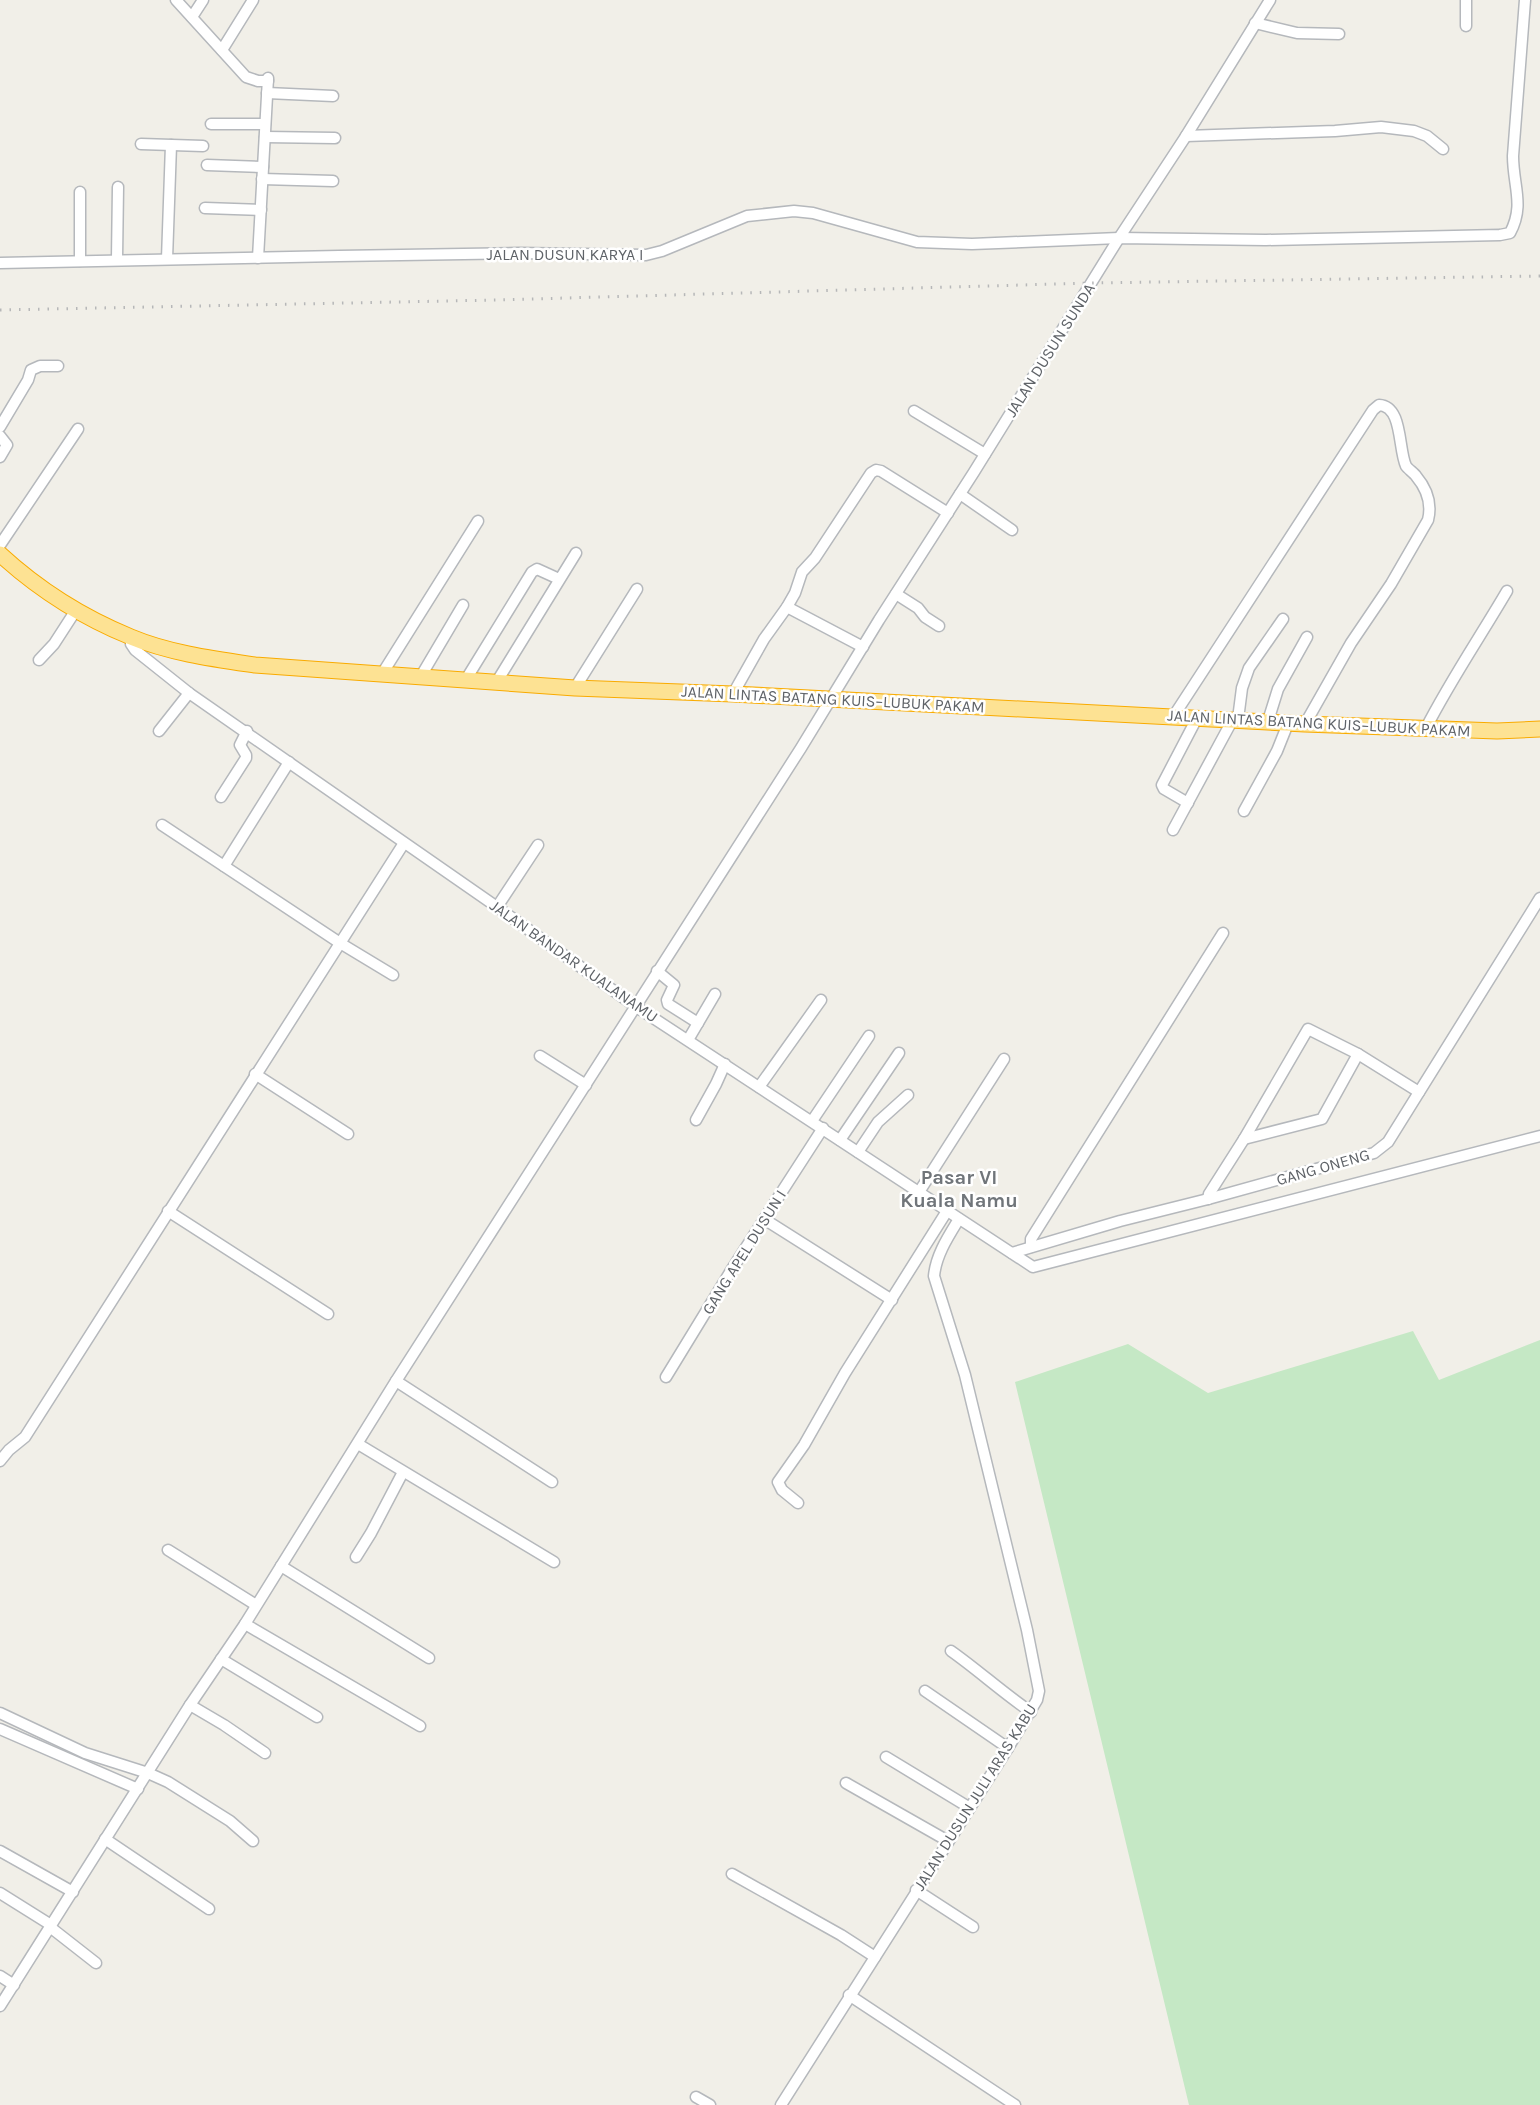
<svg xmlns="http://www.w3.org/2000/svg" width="1540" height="2105" font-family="Karla,sans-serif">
	<rect width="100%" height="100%" fill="#f1efe8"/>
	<path fill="#c5e8c5" d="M 1413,1331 L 1439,1380 L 1540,1340 L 1540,2105 L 1189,2105 L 1015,1382 L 1128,1344 L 1208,1393 Z"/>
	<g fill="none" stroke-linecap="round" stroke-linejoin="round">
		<defs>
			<g id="minor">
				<path d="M 176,0 L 246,77 L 258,81 L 268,81"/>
				<path d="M 1466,0 L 1466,26"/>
				<path d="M 192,17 L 203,0"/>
				<path d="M 1255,23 L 1297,33 L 1339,34"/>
				<path d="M 222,50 L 253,0"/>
				<path d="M 267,93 L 333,96"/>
				<path d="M 211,124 L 265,124"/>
				<path d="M 1186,136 L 1335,131 L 1381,127 L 1414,131 L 1427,136 L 1443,149"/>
				<path d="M 265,137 L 335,138"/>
				<path d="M 141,144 L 203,146"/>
				<path d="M 207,165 L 263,167"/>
				<path d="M 262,179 L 333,181"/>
				<path d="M 80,192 L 80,261"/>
				<path d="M 205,208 L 261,210"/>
				<path d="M 258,258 L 268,78"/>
				<path d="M 117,259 L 118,187"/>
				<path d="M 167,259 L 171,145"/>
				<path d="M 0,263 L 339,256 L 519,253 L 646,255 L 662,251 L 747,216 L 794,211 L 813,213 L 917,242 L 972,244 L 1119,238 L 1266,240 L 1500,235 L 1510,233 C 1525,205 1513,186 1513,156 L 1525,0"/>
				<path d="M 914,411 L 985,454"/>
				<path d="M 0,427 L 28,380 L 31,370 L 40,366 L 58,366"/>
				<path d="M 0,436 L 7,445 L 0,457"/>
				<path d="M 960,494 L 1012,530"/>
				<path d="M 0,545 L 78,429"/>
				<path d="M 896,594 L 918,608 L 925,617 L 939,626"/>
				<path d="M 787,607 L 863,647"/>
				<path d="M 131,637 L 131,644 L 135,650 L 189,693 L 497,907 L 635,1006 L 1033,1267 L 1540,1136"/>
				<path d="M 39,660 L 54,644 L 76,610"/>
				<path d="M 382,674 L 478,521"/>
				<path d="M 421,676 L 463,605"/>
				<path d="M 465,681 L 532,572 L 537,569 L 559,579"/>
				<path d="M 496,683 L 576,553"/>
				<path d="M 575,688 L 637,589"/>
				<path d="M 733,694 L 764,639 L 787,607 L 795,593 L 802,572 L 815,558 L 871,473 L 876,470 L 881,471 L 948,513"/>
				<path d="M 1173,717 L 1373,410 L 1379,405 C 1403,406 1398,449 1406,466 C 1408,469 1414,473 1416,476 C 1427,489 1432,504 1428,520 L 1391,584 L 1351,643 L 1305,724"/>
				<path d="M 1238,719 L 1242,688 L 1249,668 L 1283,619"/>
				<path d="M 1268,721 L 1278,689 L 1307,637"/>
				<path d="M 1426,728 C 1450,681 1480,637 1507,591"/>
				<path d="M 159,731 L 189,693"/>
				<path d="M 221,797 L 246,758 L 246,755 L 240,745 L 247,731"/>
				<path d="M 1188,803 L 1164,789 L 1162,785 L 1197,718"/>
				<path d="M 1244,811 L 1277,751 L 1289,721"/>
				<path d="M 162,825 L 340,943 L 393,975"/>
				<path d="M 1173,830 L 1233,719"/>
				<path d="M 224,866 L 289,762"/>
				<path d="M 497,907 L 538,845"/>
				<path d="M 657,971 L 674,985 L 667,1000 L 668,1004 L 698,1023"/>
				<path d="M 688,1040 L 715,994"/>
				<path d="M 540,1056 L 586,1085"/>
				<path d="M 255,1074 L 348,1134"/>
				<path d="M 759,1087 L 821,1000"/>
				<path d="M 696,1120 L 716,1084 L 725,1064"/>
				<path d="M 812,1121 L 869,1036"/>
				<path d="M 1244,1139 L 1322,1119 L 1358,1054"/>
				<path d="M 840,1140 L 899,1053"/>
				<path d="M 858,1152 L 878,1122 L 908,1095"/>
				<path d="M 919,1192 L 1004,1059"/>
				<path d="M 1208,1199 L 1209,1194 L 1244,1139 L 1308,1029 L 1358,1054 L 1419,1092"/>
				<path d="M 168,1211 L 328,1314"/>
				<path d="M 764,1219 L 892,1300"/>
				<path d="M 1031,1247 L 1031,1239 L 1223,933"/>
				<path d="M 1012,1253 L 1120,1221 L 1208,1199 L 1374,1153 L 1388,1142 L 1540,898"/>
				<path d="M 666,1377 L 732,1269 L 823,1128"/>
				<path d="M 396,1381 L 552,1482"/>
				<path d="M 358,1444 L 554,1562"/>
				<path d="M 0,1461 L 9,1450 L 25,1437 L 404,843"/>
				<path d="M 798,1503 L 782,1490 L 778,1482 L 804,1445 L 845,1373 L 947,1211"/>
				<path d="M 168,1550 L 256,1605"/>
				<path d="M 356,1557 L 371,1533 L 403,1472"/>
				<path d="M 281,1566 L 429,1658"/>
				<path d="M 245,1624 L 420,1726"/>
				<path d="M 951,1651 C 978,1670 1003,1693 1031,1712"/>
				<path d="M 221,1659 L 317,1717"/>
				<path d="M 925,1691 L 1008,1748"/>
				<path d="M 190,1705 L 224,1725 L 265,1753"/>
				<path d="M 0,1713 L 85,1753 L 148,1773 L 168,1782 L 230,1821 L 253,1841"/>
				<path d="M 0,1729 L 138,1789"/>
				<path d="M 886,1757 L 970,1808"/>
				<path d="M 846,1783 L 948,1841"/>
				<path d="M 105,1839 L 209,1909"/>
				<path d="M 0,1851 L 73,1892"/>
				<path d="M 732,1874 L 841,1935 L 875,1957"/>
				<path d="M 916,1890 L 973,1927"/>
				<path d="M 0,1893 L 51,1925"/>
				<path d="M 50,1927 L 96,1963"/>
				<path d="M 0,1976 L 14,1985"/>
				<path d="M 849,1995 L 1015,2105"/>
				<path d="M 0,2006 L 190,1705 L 245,1624 L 396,1381 L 801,748 L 879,620 L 974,472 L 1119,238 L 1186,136 L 1270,0"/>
				<path d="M 696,2097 L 710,2105"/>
				<path d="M 781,2105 L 1008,1748 L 1037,1700 L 1039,1691 L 1027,1630 L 965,1375 L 934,1276 C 936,1255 948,1237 959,1219"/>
			</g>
			<path id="highway" d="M 0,554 C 38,589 82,617 131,637 C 169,653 214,659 255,665 L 575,688 L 733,694 L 1305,724 L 1497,731 L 1540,729"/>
		</defs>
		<use href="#minor" stroke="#b5b8bc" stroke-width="13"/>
		<use href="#highway" stroke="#f9ab00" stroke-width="17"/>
		<use href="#minor" stroke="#fff" stroke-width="10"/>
		<use href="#highway" stroke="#fde293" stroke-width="15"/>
		<path stroke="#b6b7b8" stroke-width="3" stroke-dasharray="1.5 8" stroke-linecap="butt" d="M 0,310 L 496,300 L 1092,283 L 1540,276"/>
	</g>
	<g text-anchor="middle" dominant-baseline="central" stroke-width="5" stroke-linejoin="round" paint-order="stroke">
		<g font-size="16" fill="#5f6368" stroke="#fff">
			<text x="565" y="254">JALAN DUSUN KARYA I</text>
			<text transform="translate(1050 350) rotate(-58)">JALAN DUSUN SUNDA</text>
			<text transform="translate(833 699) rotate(3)">JALAN LINTAS BATANG KUIS–LUBUK PAKAM</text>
			<text transform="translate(1319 723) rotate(3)">JALAN LINTAS BATANG KUIS–LUBUK PAKAM</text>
			<text transform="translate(574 961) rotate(35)">JALAN BANDAR KUALANAMU</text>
			<text transform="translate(1323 1167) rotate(-16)">GANG ONENG</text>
			<text transform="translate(744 1252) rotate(-58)">GANG APEL DUSUN I</text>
			<text transform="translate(975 1797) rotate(-58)">JALAN DUSUN JULI ARAS KABU</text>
		</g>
		<g font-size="20" font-weight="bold" fill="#70757a" stroke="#fff">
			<text x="959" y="1177">Pasar VI<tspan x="959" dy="23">Kuala Namu</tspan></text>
		</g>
	</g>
</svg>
